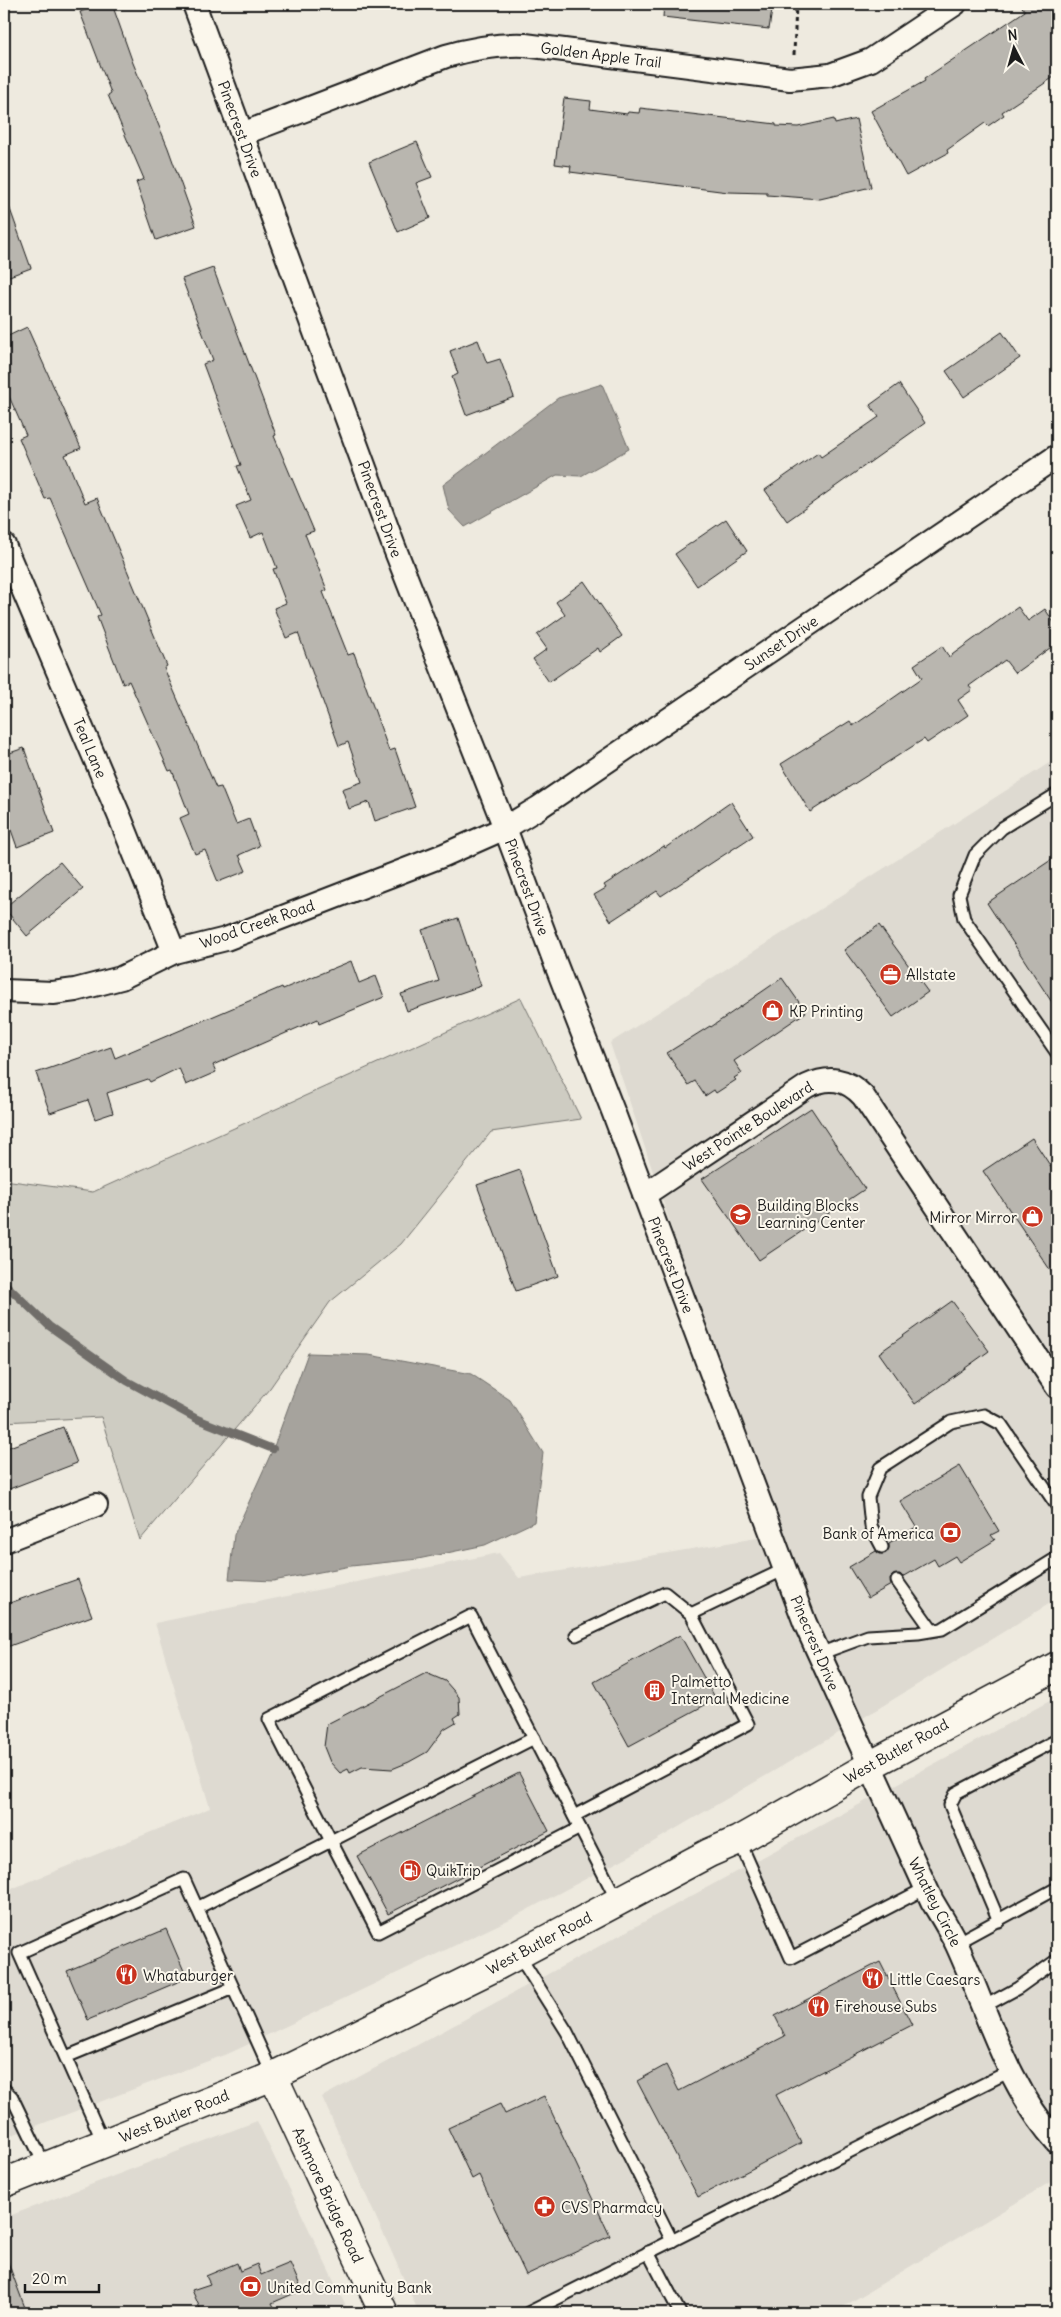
<svg xmlns="http://www.w3.org/2000/svg" width="1061" height="2317" font-family="Delius,sans-serif">
	<rect width="100%" height="100%" fill="#eeeadf"/>
	<filter id="ink" filterUnits="userSpaceOnUse"><feTurbulence type="fractalNoise" baseFrequency=".02" numOctaves="2"/><feDisplacementMap in="SourceGraphic" scale="10" xChannelSelector="R" yChannelSelector="G"/><feConvolveMatrix kernelMatrix="1 2 1 2 8 2 1 2 1" color-interpolation-filters="sRGB"/></filter>
	<g filter="url(#ink)">
		<g fill="#dedad1">
			<path d="M 1057,758 L 1057,1599 L 840,1732 L 631,1855 L 508,1920 L 232,2052 L 4,2138 L 4,1892 L 210,1808 L 155,1623 L 499,1553 L 519,1578 L 774,1535 L 610,1043 Z"/>
			<path d="M 1057,1697 L 1057,2178 L 833,2313 L 419,2313 L 322,2097 Z"/>
			<path d="M 257,2121 L 349,2313 L 4,2313 L 4,2218 Z"/>
		</g>
		<path fill="#ceccc2" stroke="#75746f" d="M 521,998 L 581,1119 L 491,1132 L 401,1244 L 330,1302 L 270,1388 L 140,1540 L 101,1417 L 4,1422 L 4,1180 L 93,1192 Z"/>
		<g fill="#a6a39d" stroke="#6f6d69">
			<path d="M 602,384 L 629,449 L 581,476 L 557,475 L 465,527 L 449,510 L 443,485 L 558,398 Z"/>
			<path d="M 308,1353 L 369,1355 L 471,1374 L 510,1400 L 543,1453 L 534,1522 L 485,1545 L 418,1559 L 351,1566 L 273,1581 L 229,1579 L 234,1535 L 273,1449 Z"/>
		</g>
		<g fill="none" stroke-linecap="round" stroke-linejoin="round">
			<path stroke="#6f6d69" stroke-width="8" d="M 4,1283 L 49,1326 L 127,1381 L 197,1419 L 273,1449"/>
		</g>
		<g fill="#b9b6af" stroke="#1c1c1c">
			<path d="M 101,4 L 112,4 L 133,63 L 168,148 L 196,226 L 156,240 L 136,182 L 144,179 L 108,95 L 111,93 L 80,12 Z"/>
			<path d="M 664,4 L 773,4 L 769,29 L 663,17 Z"/>
			<path d="M 1020,4 L 1057,4 L 1057,75 L 1002,112 L 1004,115 L 988,126 L 985,123 L 947,150 L 948,153 L 906,176 L 871,111 L 925,81 L 924,79 L 1025,11 Z"/>
			<path d="M 564,98 L 591,101 L 590,109 L 627,114 L 628,112 L 639,113 L 640,108 L 776,124 L 776,126 L 798,127 L 834,119 L 835,124 L 856,119 L 871,187 L 820,199 L 767,195 L 767,193 L 728,192 L 570,172 L 571,166 L 555,164 Z"/>
			<path d="M 417,142 L 432,177 L 416,183 L 430,218 L 398,232 L 369,162 Z"/>
			<path d="M 6,198 L 31,268 L 4,278 L 4,199 Z"/>
			<path d="M 213,268 L 276,435 L 274,436 L 314,531 L 305,534 L 327,590 L 323,592 L 348,655 L 354,653 L 389,751 L 395,749 L 415,807 L 375,821 L 369,802 L 349,809 L 342,789 L 362,782 L 348,742 L 339,746 L 298,633 L 286,638 L 274,608 L 286,603 L 273,569 L 277,568 L 263,532 L 250,538 L 236,506 L 251,500 L 237,466 L 241,465 L 203,364 L 213,360 L 182,279 Z"/>
			<path d="M 27,327 L 81,448 L 65,455 L 85,503 L 97,498 L 167,666 L 164,668 L 216,788 L 221,787 L 236,824 L 249,819 L 259,846 L 239,855 L 246,871 L 218,882 L 205,850 L 195,854 L 180,818 L 189,814 L 172,770 L 169,771 L 129,681 L 123,684 L 97,617 L 101,615 L 50,498 L 45,499 L 19,438 L 26,435 L 4,385 L 4,338 Z"/>
			<path d="M 1002,332 L 1020,358 L 964,397 L 946,371 Z"/>
			<path d="M 478,340 L 487,363 L 500,359 L 514,397 L 466,415 L 452,377 L 458,374 L 450,351 Z"/>
			<path d="M 899,384 L 925,423 L 787,521 L 765,490 L 818,453 L 821,457 L 879,417 L 870,405 Z"/>
			<path d="M 726,519 L 747,551 L 697,586 L 675,554 Z"/>
			<path d="M 584,581 L 622,636 L 600,652 L 598,648 L 549,682 L 533,659 L 547,649 L 537,635 L 565,615 L 556,602 Z"/>
			<path d="M 1018,607 L 1028,621 L 1045,609 L 1057,627 L 1057,643 L 1015,673 L 1005,660 L 969,686 L 972,690 L 958,700 L 968,715 L 927,743 L 924,739 L 810,812 L 781,764 L 850,721 L 853,726 L 922,678 L 914,665 L 942,646 L 949,657 Z"/>
			<path d="M 24,748 L 54,833 L 17,847 L 4,810 L 4,755 Z"/>
			<path d="M 731,802 L 753,836 L 661,896 L 657,891 L 611,921 L 594,895 L 606,888 L 604,885 L 664,846 L 665,848 Z"/>
			<path d="M 1057,856 L 1057,1010 L 987,903 Z"/>
			<path d="M 60,862 L 83,889 L 27,936 L 4,908 Z"/>
			<path d="M 458,918 L 481,986 L 407,1011 L 401,994 L 439,981 L 422,930 Z"/>
			<path d="M 879,925 L 928,992 L 893,1017 L 844,950 Z"/>
			<path d="M 351,961 L 359,983 L 376,976 L 384,997 L 319,1024 L 318,1019 L 213,1065 L 216,1072 L 186,1085 L 179,1068 L 150,1082 L 148,1079 L 107,1093 L 113,1113 L 95,1119 L 88,1100 L 50,1113 L 36,1073 L 111,1047 L 115,1058 L 282,987 L 283,989 Z"/>
			<path d="M 782,978 L 806,1012 L 734,1061 L 742,1073 L 734,1078 L 736,1080 L 716,1093 L 714,1090 L 705,1096 L 695,1081 L 688,1085 L 667,1053 L 710,1026 L 711,1027 Z"/>
			<path d="M 811,1108 L 865,1189 L 759,1260 L 702,1179 Z"/>
			<path d="M 1032,1138 L 1057,1176 L 1057,1280 L 983,1171 Z"/>
			<path d="M 520,1170 L 558,1276 L 516,1291 L 477,1185 Z"/>
			<path d="M 952,1301 L 989,1351 L 915,1404 L 879,1353 Z"/>
			<path d="M 63,1427 L 77,1463 L 4,1491 L 4,1449 Z"/>
			<path d="M 960,1466 L 999,1531 L 991,1535 L 995,1540 L 959,1562 L 955,1556 L 938,1566 L 934,1559 L 903,1577 L 900,1574 L 893,1575 L 890,1578 L 891,1585 L 868,1598 L 849,1567 L 876,1551 L 881,1554 L 886,1553 L 889,1548 L 889,1543 L 916,1527 L 900,1501 Z"/>
			<path d="M 78,1579 L 92,1616 L 4,1648 L 4,1605 Z"/>
			<path d="M 680,1635 L 716,1699 L 629,1746 L 594,1682 Z"/>
			<path d="M 426,1673 L 445,1681 L 459,1697 L 460,1714 L 454,1718 L 456,1722 L 444,1729 L 427,1752 L 409,1762 L 392,1769 L 362,1767 L 350,1773 L 348,1769 L 340,1773 L 330,1762 L 324,1747 L 327,1724 Z"/>
			<path d="M 519,1773 L 549,1831 L 388,1914 L 357,1856 Z"/>
			<path d="M 166,1929 L 187,1978 L 88,2020 L 67,1971 Z"/>
			<path d="M 880,1962 L 912,2025 L 776,2095 L 801,2143 L 698,2197 L 637,2081 L 666,2065 L 679,2091 L 785,2036 L 775,2016 Z"/>
			<path d="M 544,2096 L 610,2236 L 526,2275 L 479,2175 L 472,2179 L 448,2128 L 500,2104 L 505,2114 Z"/>
			<path d="M 4,2257 L 6,2257 L 27,2313 L 4,2313 Z"/>
			<path d="M 237,2263 L 240,2271 L 257,2264 L 261,2275 L 290,2263 L 302,2290 L 272,2303 L 277,2313 L 202,2313 L 192,2290 L 210,2284 L 206,2276 Z"/>
		</g>
		<g fill="none" stroke-linecap="round" stroke-linejoin="round">
			<defs>
				<g id="lane">
					<path d="M 1057,794 L 1002,828 L 975,855 L 959,895 L 964,919 L 1057,1053"/>
					<path d="M 882,1547 L 871,1526 L 868,1497 L 880,1468 L 951,1422 L 984,1415 L 1001,1424 L 1057,1506"/>
					<path d="M 897,1581 L 932,1630"/>
					<path d="M 576,1635 L 665,1593 L 691,1614"/>
					<path d="M 819,1654 L 868,1636 L 918,1633 L 942,1629 L 1057,1558"/>
					<path d="M 534,1738 L 331,1841 L 378,1932 L 580,1828"/>
					<path d="M 574,1816 L 748,1724 L 691,1614 L 785,1569"/>
					<path d="M 739,1840 L 791,1958 L 926,1888"/>
					<path d="M 197,1908 L 331,1841 L 269,1719 L 471,1616 L 618,1902"/>
					<path d="M 999,1921 L 950,1805 L 956,1793 L 1057,1740"/>
					<path d="M 956,1943 L 1057,1888"/>
					<path d="M 518,1954 L 567,2032 L 672,2241"/>
					<path d="M 983,2007 L 1018,1988 L 1057,1960"/>
					<path d="M 66,2057 L 233,1988"/>
					<path d="M 4,2089 L 12,2097 L 45,2166"/>
					<path d="M 104,2144 L 19,1953 L 184,1879 L 273,2076"/>
					<path d="M 648,2252 L 680,2313"/>
					<path d="M 528,2313 L 1010,2071"/>
				</g>
				<g id="street">
					<path d="M 194,4 L 393,544 L 505,828 L 556,965 L 613,1111 L 805,1623 L 932,1901 C 941,1916 950,1930 957,1945 C 988,2013 1007,2086 1057,2142"/>
					<path d="M 242,134 L 446,56 C 473,48 497,44 525,45 L 790,79 L 830,75 L 871,60 L 955,4"/>
					<path d="M 4,545 L 119,815 L 174,952"/>
					<path d="M 4,991 L 53,993 L 75,990 L 121,978 L 174,952 L 226,939 L 444,855 L 505,828 L 538,808 L 1057,456"/>
					<path d="M 644,1195 L 807,1086 C 829,1076 846,1078 863,1096 L 1057,1387"/>
					<path d="M 4,1541 L 96,1505"/>
				</g>
				<path id="secondary" d="M 273,2076 L 384,2313"/>
				<path id="primary" d="M 4,2183 L 273,2076 L 493,1968 L 709,1853 L 739,1840 L 869,1766 L 1057,1666"/>
			</defs>
			<use href="#lane" stroke="#1c1c1c" stroke-width="15"/>
			<use href="#street" stroke="#1c1c1c" stroke-width="26"/>
			<use href="#secondary" stroke="#1c1c1c" stroke-width="31"/>
			<use href="#primary" stroke="#1c1c1c" stroke-width="31"/>
			<path stroke="#1c1c1c" stroke-width="3" stroke-dasharray="4 4" stroke-linecap="butt" d="M 794,55 L 796,4"/>
			<use href="#lane" stroke="#fbf7ec" stroke-width="11"/>
			<use href="#street" stroke="#fbf7ec" stroke-width="22"/>
			<use href="#secondary" stroke="#fbf7ec" stroke-width="28"/>
			<use href="#primary" stroke="#fbf7ec" stroke-width="28"/>
		</g>
	</g>
	<defs>
		<symbol id="office-disc" viewBox="-11 -11 22 22"><circle r="9.5" fill="#c8321e" stroke="#fbf7ec"/><path d="M-6-3h4V-5.5h4V-3h4V5H-6ZM-1-4.5V-3h2v-1.5ZM-6 0V1H6V0Z" fill="#fff"/></symbol>
		<symbol id="shop-disc" viewBox="-11 -11 22 22"><circle r="9.5" fill="#c8321e" stroke="#fbf7ec"/><path d="M-5-2.5h2.3a2.7 3.5 0 0 1 5.4 0H5L5.5 6h-11ZM-1.5-2.5h3a1.5 2.3 0 0 0-3 0Z" fill="#fff"/></symbol>
		<symbol id="school-disc" viewBox="-11 -11 22 22"><circle r="9.5" fill="#c8321e" stroke="#fbf7ec"/><path d="M0-5L7-2L0 1L-7-2ZM-4 1L0 2.5L4 1V4Q0 6-4 4Z" fill="#fff"/></symbol>
		<symbol id="bank-disc" viewBox="-11 -11 22 22"><circle r="9.5" fill="#c8321e" stroke="#fbf7ec"/><path d="M-6-4H6V4H-6ZM0-2.3a2.3 2.3 0 1 0 0 4.6a2.3 2.3 0 1 0 0-4.6Z" fill="#fff"/></symbol>
		<symbol id="building-disc" viewBox="-11 -11 22 22"><circle r="9.5" fill="#c8321e" stroke="#fbf7ec"/><path d="M-4-6H4V6H1V3H-1V6H-4ZM-2.5-4.3h1.7v1.8h-1.7ZM.8-4.3h1.7v1.8H.8ZM-2.5-1h1.7V.8h-1.7ZM.8-1h1.7V.8H.8Z" fill="#fff"/></symbol>
		<symbol id="fuel-disc" viewBox="-11 -11 22 22"><circle r="9.5" fill="#c8321e" stroke="#fbf7ec"/><path d="M-5.5-6h7V0h2V4h1.3V-2.5L3-4.5l.8-.8L6-3V5H2.5V1h-1V6h-7ZM-4.2-4.7v3.2H.2V-4.7Z" fill="#fff"/></symbol>
		<symbol id="restaurant-disc" viewBox="-11 -11 22 22"><circle r="9.5" fill="#c8321e" stroke="#fbf7ec"/><path d="M-5-6h1v4h1v-4h1v4h1v-4h1v5L-1.5 .5V6h-2V.5L-5-1ZM5-6V6H3V1.5H1.5Q1.5-4 5-6Z" fill="#fff"/></symbol>
		<symbol id="pharmacy-disc" viewBox="-11 -11 22 22"><circle r="9.5" fill="#c8321e" stroke="#fbf7ec"/><path d="M-2-6h4v4h4v4h-4v4h-4v-4h-4v-4h4Z" fill="#fff"/></symbol>
	</defs>
	<g fill-rule="evenodd">
		<use href="#office-disc" x="878" y="962" width="25" height="25"/>
		<use href="#shop-disc" x="760" y="998" width="25" height="25"/>
		<use href="#school-disc" x="728" y="1202" width="25" height="25"/>
		<use href="#shop-disc" x="1020" y="1204" width="25" height="25"/>
		<use href="#bank-disc" x="938" y="1520" width="25" height="25"/>
		<use href="#building-disc" x="642" y="1678" width="25" height="25"/>
		<use href="#fuel-disc" x="398" y="1858" width="25" height="25"/>
		<use href="#restaurant-disc" x="114" y="1962" width="25" height="25"/>
		<use href="#restaurant-disc" x="860" y="1966" width="25" height="25"/>
		<use href="#restaurant-disc" x="806" y="1994" width="25" height="25"/>
		<use href="#pharmacy-disc" x="532" y="2194" width="25" height="25"/>
		<use href="#bank-disc" x="238" y="2274" width="25" height="25"/>
	</g>
	<g text-anchor="middle" dominant-baseline="central" stroke-width="4" stroke-linejoin="round" paint-order="stroke">
		<g font-size="15" fill="#1c1c1c" stroke="#fbf7ec">
			<text transform="translate(601 55) rotate(7)">Golden Apple Trail</text>
			<text transform="translate(240 129) rotate(70)">Pinecrest Drive</text>
			<text transform="translate(380 509) rotate(70)">Pinecrest Drive</text>
			<text transform="translate(781 643) rotate(-34)">Sunset Drive</text>
			<text transform="translate(90 748) rotate(67)">Teal Lane</text>
			<text transform="translate(527 887) rotate(70)">Pinecrest Drive</text>
			<text transform="translate(257 924) rotate(-19)">Wood Creek Road</text>
			<text transform="translate(748 1126) rotate(-33)">West Pointe Boulevard</text>
			<text transform="translate(671 1265) rotate(69)">Pinecrest Drive</text>
			<text transform="translate(815 1643) rotate(67)">Pinecrest Drive</text>
			<text transform="translate(896 1751) rotate(-29)">West Butler Road</text>
			<text transform="translate(935 1902) rotate(63)">Whatley Circle</text>
			<text transform="translate(539 1943) rotate(-28)">West Butler Road</text>
			<text transform="translate(174 2116) rotate(-22)">West Butler Road</text>
			<text transform="translate(328 2195) rotate(65)">Ashmore Bridge Road</text>
		</g>
		<g font-size="15" fill="#1c1c1c" stroke="#fbf7ec" text-anchor="start">
			<text x="906" y="974">Allstate</text>
			<text x="789" y="1011">KP Printing</text>
			<text x="757" y="1205">Building Blocks<tspan x="757" dy="17">Learning Center</tspan></text>
			<text x="1017" y="1217" text-anchor="end">Mirror Mirror</text>
			<text x="934" y="1533" text-anchor="end">Bank of America</text>
			<text x="671" y="1681">Palmetto<tspan x="671" dy="17">Internal Medicine</tspan></text>
			<text x="426" y="1870">QuikTrip</text>
			<text x="143" y="1975">Whataburger</text>
			<text x="889" y="1979">Little Caesars</text>
			<text x="835" y="2006">Firehouse Subs</text>
			<text x="561" y="2207">CVS Pharmacy</text>
			<text x="267" y="2287">United Community Bank</text>
		</g>
	</g>
	<rect width="1061" height="2317" fill="none" stroke="#fbf7ec" stroke-width="20"/>
	<rect x="10" y="10" width="1041" height="2297" fill="none" stroke="#1c1c1c" stroke-width="2" filter="url(#ink)"/>
	<g transform="translate(1014 48) rotate(354)" stroke="#fbf7ec" stroke-width="4" paint-order="stroke">
	<path d="M0-4L9 19L0 12L-9 19Z" fill="#1c1c1c"/>
	<text y="-8" font-size="14" font-weight="bold" text-anchor="middle" fill="#1c1c1c">N</text>
	</g>
	<path d="M25 2284v8h74v-8" fill="none" stroke="#1c1c1c" stroke-width="2.5"/>
	<text x="32" y="2284" font-size="15" fill="#1c1c1c" stroke="#fbf7ec" stroke-width="4" paint-order="stroke">20 m</text>
</svg>
